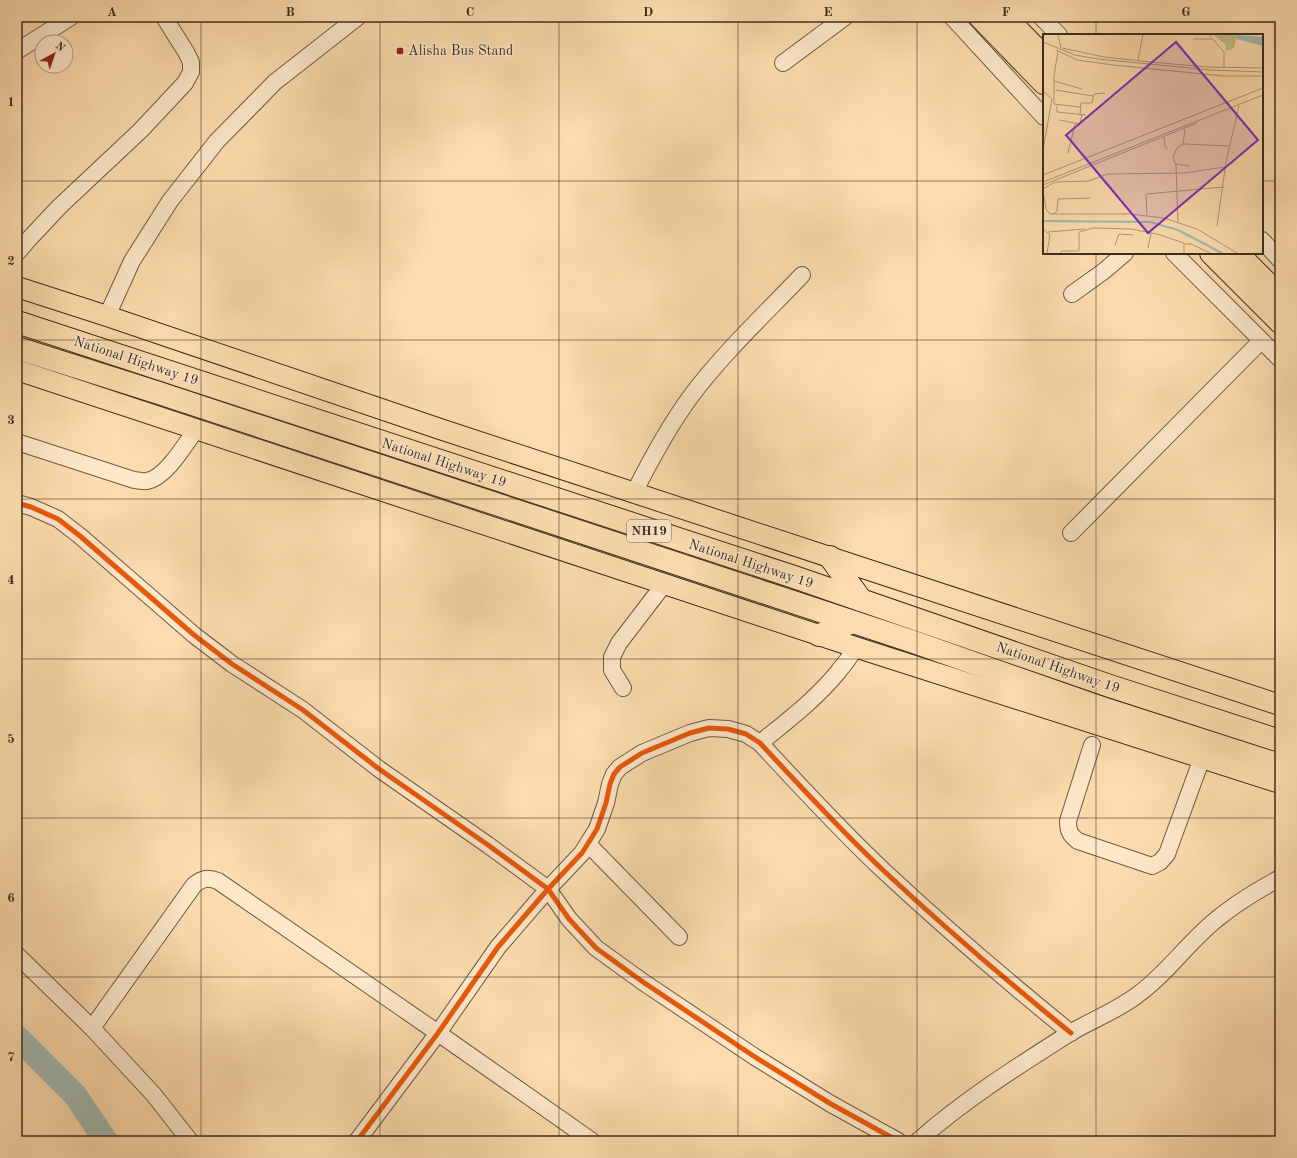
<svg xmlns="http://www.w3.org/2000/svg" width="1297" height="1158" font-family="'Old Standard TT',serif">
	<rect width="100%" height="100%" fill="#fcdcae"/>
	<filter id="stains"><feTurbulence type="fractalNoise" baseFrequency=".005" numOctaves="4"/><feColorMatrix values="0 0 0 0 .2 0 0 0 0 .09 0 0 0 0 .02 0 0 0 .5 -.17"/></filter>
	<radialGradient id="worn" r=".72"><stop offset=".6" stop-color="#630" stop-opacity="0"/><stop offset="1" stop-color="#630" stop-opacity=".3"/></radialGradient>
	<g fill="none" stroke-linecap="round" stroke-linejoin="round">
		<path stroke="#a1bab2" stroke-width="24" d="M 17,1037 L 75,1095 L 106,1141"/>
		<defs>
			<g id="minor">
				<path d="M 952,17 L 1044,117"/>
				<path d="M 1041,17 L 1059,35"/>
				<path d="M 17,51 L 71,17"/>
				<path d="M 783,63 L 845,17"/>
				<path d="M 1262,240 L 1280,260"/>
				<path d="M 17,253 L 29,239 L 59,207 L 141,130 L 185,83 L 191,72 L 191,62 L 186,52 L 164,17"/>
				<path d="M 1174,253 L 1280,359"/>
				<path d="M 1072,294 L 1104,271 L 1125,253"/>
				<path d="M 107,316 L 132,261 L 170,201 L 217,141 L 275,82 L 358,17"/>
				<path d="M 17,442 L 134,480 C 138,480 143,482 147,481 C 166,478 186,443 197,428"/>
				<path d="M 634,493 C 651,459 669,426 691,396 C 724,352 765,314 802,275"/>
				<path d="M 17,503 L 31,507 L 58,519 L 80,536 L 194,635 L 232,664 L 303,710 L 379,769 L 488,845 L 548,889 L 569,919 L 596,948 L 643,982 L 755,1057 L 831,1104 L 898,1141"/>
				<path d="M 1071,533 L 1261,341"/>
				<path d="M 623,688 L 612,670 L 612,657 L 619,643 L 665,583"/>
				<path d="M 760,743 C 787,721 815,700 838,672 C 844,664 851,657 855,647"/>
				<path d="M 1092,745 L 1068,821 C 1068,831 1070,835 1078,841 L 1152,866 L 1160,862 L 1167,854 L 1202,758"/>
				<path d="M 588,844 L 679,937"/>
				<path d="M 17,955 L 92,1028 L 154,1095 L 190,1141"/>
				<path d="M 92,1028 L 194,885 C 203,878 208,877 218,881 L 438,1033 L 592,1141"/>
				<path d="M 357,1141 L 438,1033 L 498,947 L 548,889 L 582,853 L 597,829 L 606,803 L 610,784 L 614,774 L 620,767 L 642,753 L 690,733 L 709,728 L 728,729 L 746,734 L 760,743 C 801,787 841,831 885,872 C 945,928 1007,981 1071,1033"/>
				<path d="M 918,1141 C 964,1100 1018,1066 1070,1033 C 1092,1020 1116,1011 1136,996 C 1167,974 1188,942 1217,919 C 1236,903 1258,890 1280,878"/>
			</g>
			<g id="major">
				<path d="M 17,287 L 107,316 L 440,429 L 1280,705"/>
				<path d="M 17,370 L 855,647 L 1280,783"/>
			</g>
			<g id="highway">
				<path d="M 980,17 L 1044,83"/>
				<path d="M 1005,17 L 1044,57"/>
				<path d="M 1211,253 L 1280,322"/>
				<path d="M 1237,253 L 1280,296"/>
				<path d="M 17,322 L 794,577 L 1110,686 L 1280,741"/>
				<path d="M 17,348 L 159,393 L 787,600 L 911,641 L 1096,706 L 1280,765"/>
				<path d="M 830,557 L 861,600"/>
				<path d="M 819,635 L 853,622"/>
			</g>
		</defs>
		<use href="#minor" stroke="#6e5944" stroke-width="18"/>
		<use href="#major" stroke="#3e2d20" stroke-width="22"/>
		<use href="#highway" stroke="#3e2d20" stroke-width="24"/>
		<use href="#minor" stroke="#fde8ca" stroke-width="16"/>
		<use href="#major" stroke="#fcdcae" stroke-width="20"/>
		<use href="#highway" stroke="#fcdcae" stroke-width="22"/>
		<defs>
			<g id="cycleway">
				<path d="M 17,503 L 31,507 L 58,519 L 80,536 L 194,635 L 232,664 L 303,710 L 379,769 L 488,845 L 548,889 L 569,919 L 596,948 L 643,982 L 755,1057 L 831,1104 L 898,1141"/>
				<path d="M 357,1141 L 438,1033 L 498,947 L 548,889 L 582,853 L 597,829 L 606,803 L 610,784 L 614,774 L 620,767 L 642,753 L 690,733 L 709,728 L 728,729 L 746,734 L 760,743 C 801,787 841,831 885,872 C 945,928 1007,981 1071,1033"/>
			</g>
		</defs>
		<use href="#cycleway" stroke="#fde8ca" stroke-width="8"/>
		<use href="#cycleway" stroke="#e8590c" stroke-width="5"/>
	</g>
	<path fill="none" stroke="#3e2d20" stroke-width="1" stroke-opacity="0.55" d="M 201,17 L 201,1141M 380,17 L 380,1141M 559,17 L 559,1141M 738,17 L 738,1141M 917,17 L 917,1141M 1096,17 L 1096,35M 17,181 L 1044,181M 1262,181 L 1280,181M 1096,253 L 1096,1141M 17,340 L 1280,340M 17,499 L 1280,499M 17,659 L 1280,659M 17,818 L 1280,818M 17,977 L 1280,977"/>
	<rect fill="#8f2418" stroke="#fde8ca" stroke-width="1.5" x="396" y="47" width="8" height="8" rx="2"/>
	<g text-anchor="middle" dominant-baseline="central" stroke-width="3" stroke-linejoin="round" paint-order="stroke">
		<rect fill="#fde8ca" stroke="#776553" stroke-width="1" x="627" y="520" width="44" height="22" rx="3"/>
		<g font-size="13" font-weight="bold" fill="#3e2d20">
			<text x="649" y="531">NH19</text>
		</g>
		<g font-size="14" fill="#3e2d20" stroke="#fde8ca" text-anchor="start">
			<text x="408" y="51">Alisha Bus Stand</text>
		</g>
		<g font-size="14" fill="#3e2d20" stroke="#fde8ca">
			<text transform="translate(136 361) rotate(18)">National Highway 19</text>
			<text transform="translate(444 463) rotate(18)">National Highway 19</text>
			<text transform="translate(751 564) rotate(18)">National Highway 19</text>
			<text transform="translate(1058 668) rotate(19)">National Highway 19</text>
		</g>
	</g>
	<g transform="translate(1043 34)">
		<rect width="220" height="220" fill="#fcdcae"/>
		<path d="M 171,1 L 194,1 L 191,14 L 183,17 L 183,11 Z" fill="#c1c089"/>
		<path d="M 194,1 L 220,3 L 220,12 L 193,5 Z" fill="#a1bab2"/>
		<path fill="none" stroke="#a1bab2" stroke-width="2" d="M 0,187 L 107,188 L 135,196 L 179,219"/>
		<path fill="none" stroke="#b09675" stroke-width="1" d="M 15,1 L 18,14M 166,1 L 181,18 L 181,34M 150,5 L 169,5M 0,8 L 32,21 L 55,25 L 167,36 L 220,38M 19,14 L 61,23 L 108,28 L 164,33 L 220,34M 13,16 L 34,26 L 70,31 L 181,42 L 220,42M 15,17 L 11,42 L 11,70 L 37,73M 95,26 L 100,1M 11,47 L 39,55M 13,56 L 50,62M 0,57 L 9,65 L 0,116M 14,72 L 14,78 L 43,81M 37,80 L 38,69 L 49,69 L 51,60 L 62,59M 16,86 L 37,90 L 39,80M 121,103 L 122,113 L 125,115M 140,110 L 142,95M 25,119 L 32,90M 133,130 L 147,132M 0,141 L 220,54M 0,148 L 220,61M 0,151 L 154,89M 0,155 L 12,148 L 45,147 L 65,140 L 141,139 L 182,133M 0,157 L 3,175 L 7,180 L 87,180 L 121,184 L 154,195 L 194,219M 10,180 L 14,177 L 15,165 L 47,164M 104,181 L 103,160 L 181,153M 135,189 L 133,131 L 130,123 L 134,114 L 140,110 L 187,112M 174,192 L 183,128 L 196,72M 0,195 L 7,201 L 4,219M 5,198 L 42,195M 142,210 L 148,210 L 167,219M 72,211 L 76,200 L 90,201M 105,214 L 108,199M 17,219 L 19,217 L 36,217 L 36,198 L 50,194 L 88,195 L 114,200 L 141,209 L 141,219"/>
		<path fill="#7b2cbf" fill-opacity="0.15" stroke="#7b2cbf" stroke-width="2" d="M 133,8 L 215,106 L 105,199 L 23,101 Z"/>
		<rect width="220" height="220" fill="none" stroke="#3e2d20" stroke-width="2"/>
	</g>
	<rect width="1297" height="1158" fill="none" stroke="#fcdcae" stroke-width="44"/>
	<g transform="translate(54 54) rotate(40)"><circle r="19" fill="#fde8ca" stroke="#b19d86"/>
	<path d="M0-3L7 15L0 10L-7 15Z" fill="#8f2418"/>
	<text y="-6" font-size="11" font-weight="bold" text-anchor="middle" fill="#3e2d20">N</text>
	</g>
	<rect x="22" y="22" width="1253" height="1114" fill="none" stroke="#3e2d20" stroke-width="1.5"/>
	<g font-size="13" text-anchor="middle" font-weight="bold" fill="#3e2d20">
		<text x="112" y="16">A</text>
		<text x="290" y="16">B</text>
		<text x="470" y="16">C</text>
		<text x="648" y="16">D</text>
		<text x="828" y="16">E</text>
		<text x="1006" y="16">F</text>
		<text x="1186" y="16">G</text>
		<text x="11" y="106">1</text>
		<text x="11" y="265">2</text>
		<text x="11" y="424">3</text>
		<text x="11" y="584">4</text>
		<text x="11" y="743">5</text>
		<text x="11" y="902">6</text>
		<text x="11" y="1061">7</text>
	</g>
	<rect width="100%" height="100%" filter="url(#stains)"/>
	<rect width="100%" height="100%" fill="url(#worn)"/>
</svg>
